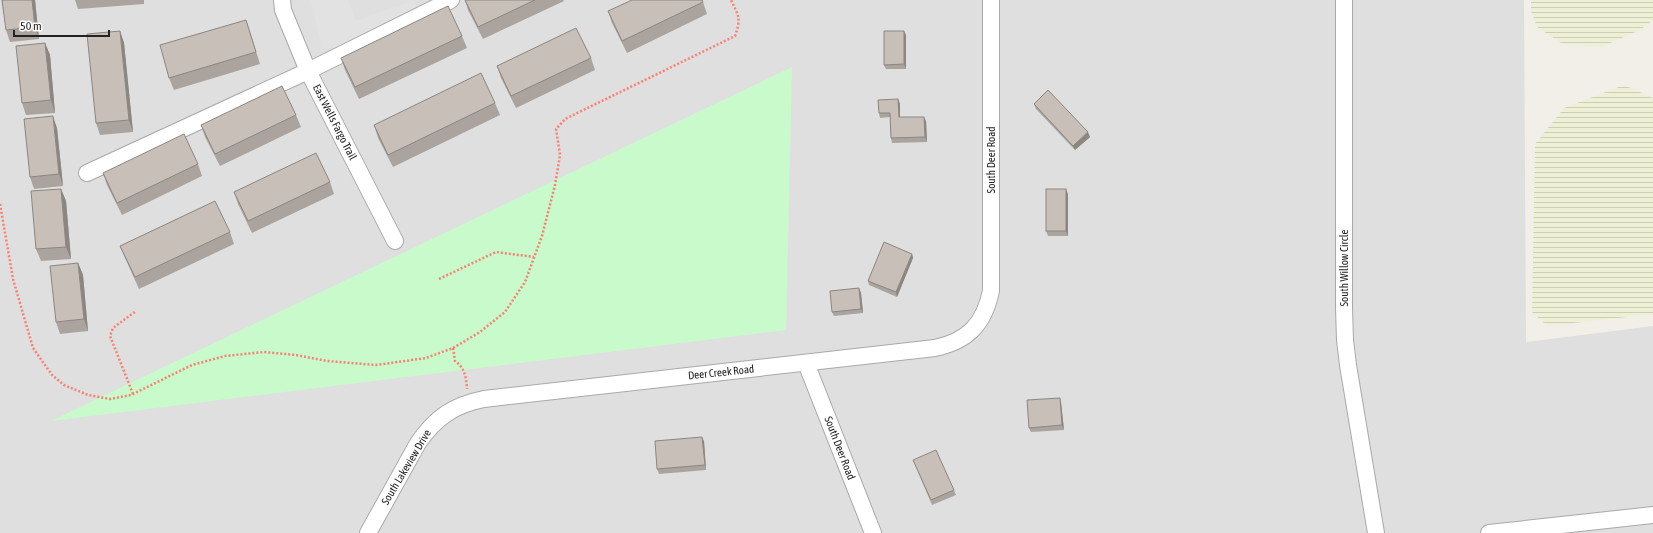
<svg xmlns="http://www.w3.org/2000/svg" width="1653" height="533" font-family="'Asap Condensed',sans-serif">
	<defs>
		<pattern id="farmland-rules" width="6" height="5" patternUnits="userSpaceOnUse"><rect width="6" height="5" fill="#eef0d5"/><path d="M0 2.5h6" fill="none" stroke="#ccceb7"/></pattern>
	</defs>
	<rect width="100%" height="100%" fill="#f2efe9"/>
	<path fill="#e0dfdf" d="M 0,0 L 1524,0 L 1526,342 L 1653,326 L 1653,533 L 0,533 Z"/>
	<g fill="url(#farmland-rules)">
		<path d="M 1531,0 L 1653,0 L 1653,20 L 1640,30 L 1601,47 L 1561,43 L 1537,27 L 1531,11 Z"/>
		<path d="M 1624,85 L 1653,98 L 1653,314 L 1547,326 L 1532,312 L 1535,144 L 1564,108 Z"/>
	</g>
	<path fill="#c8facc" d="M 792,67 L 786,330 L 51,421 Z"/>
	<path fill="#e2e2e2" d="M 310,0 L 348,0 L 356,21 L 414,0 L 419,15 L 353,45 L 323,49 Z"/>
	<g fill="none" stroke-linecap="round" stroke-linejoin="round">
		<defs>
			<g id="minor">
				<path d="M 282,0 L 283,10 L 308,71 L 395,241"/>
				<path d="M 1344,0 L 1344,308 L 1345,340 L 1348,365 L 1376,533"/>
				<path d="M 87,173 L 308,71 L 451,0"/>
				<path d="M 806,363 L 873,533"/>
				<path d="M 368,533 L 418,443 C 436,417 454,405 484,399 L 935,348 C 968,341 984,324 991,291 L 991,0"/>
				<path d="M 1489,533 L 1653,515"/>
			</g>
		</defs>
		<use href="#minor" stroke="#a9a9a9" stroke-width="18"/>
		<g stroke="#fa8072" stroke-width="2.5" stroke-dasharray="2 2" stroke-linecap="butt">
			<path d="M 0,204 L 13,279 L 33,348 L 52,375 L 64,385 L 88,395 L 110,399 L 131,395 L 192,365 L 225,356 L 264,352 L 296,355 L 327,361 L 376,365 L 426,358 L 453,348 L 480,332 L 505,312 L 525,282 L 542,236 L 555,185 L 560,155 L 556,129 L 565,119 L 735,36 C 741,19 739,16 731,0"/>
			<path d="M 439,279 L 496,252 L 534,257"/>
			<path d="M 453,348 L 455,361 C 465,368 466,377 467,389"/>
			<path d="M 133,394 L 110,336 L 113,328 L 136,311"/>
		</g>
		<use href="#minor" stroke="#fff" stroke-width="16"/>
	</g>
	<g fill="#aba49e">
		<path d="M 2,0 L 35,0 L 39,39 L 10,42 L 6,30 Z"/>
		<path d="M 75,0 L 144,0 L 144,4 L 78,9 Z"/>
		<path d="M 465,0 L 563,0 L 564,1 L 483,39 L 468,10 Z"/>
		<path d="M 703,2 L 707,14 L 627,53 L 612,23 L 608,11 Z"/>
		<path d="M 246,20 L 250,32 L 260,64 L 174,90 L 169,78 Z"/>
		<path d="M 120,31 L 124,43 L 133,132 L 100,135 L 96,123 Z"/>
		<path d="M 906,35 L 906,69 L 886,69 L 884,65 Z"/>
		<path d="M 462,36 L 467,48 L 359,99 L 345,70 L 341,58 Z"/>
		<path d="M 45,43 L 50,55 L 55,113 L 26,115 L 22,103 Z"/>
		<path d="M 591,58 L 595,70 L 516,108 L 501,78 L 497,66 Z"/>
		<path d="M 898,99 L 900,104 L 900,117 L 926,121 L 927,142 L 892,143 L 891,138 L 890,117 L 880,118 L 879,113 Z"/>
		<path d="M 495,103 L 500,115 L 393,167 L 378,138 L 374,125 Z"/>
		<path d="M 1034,104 L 1090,137 L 1075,150 L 1036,109 Z"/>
		<path d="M 296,115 L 301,127 L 220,166 L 205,137 L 201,125 Z"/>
		<path d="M 57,128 L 63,186 L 34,189 L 30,177 Z"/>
		<path d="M 198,164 L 202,176 L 122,215 L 107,185 L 103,173 Z"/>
		<path d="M 330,182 L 334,194 L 252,233 L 238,204 L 234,192 Z"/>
		<path d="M 61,189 L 66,201 L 71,259 L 41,261 L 36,249 Z"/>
		<path d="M 1068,194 L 1068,236 L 1048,236 L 1046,231 Z"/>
		<path d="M 230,232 L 234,244 L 139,289 L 125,258 L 120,246 Z"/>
		<path d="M 912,254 L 913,258 L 897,297 L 869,285 L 868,281 Z"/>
		<path d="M 78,263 L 83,275 L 88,331 L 60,334 L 56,322 Z"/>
		<path d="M 859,288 L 861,293 L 863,313 L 834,316 L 832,312 Z"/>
		<path d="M 1061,402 L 1064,430 L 1031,432 L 1029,428 Z"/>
		<path d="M 704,441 L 706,470 L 659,474 L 657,469 Z"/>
		<path d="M 913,460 L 954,490 L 956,495 L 932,505 Z"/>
	</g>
	<g fill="#8b8681">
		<path d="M 32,0 L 35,0 L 39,39 L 35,27 Z"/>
		<path d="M 120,31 L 124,43 L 133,132 L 129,120 Z"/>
		<path d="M 904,31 L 906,35 L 906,69 L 904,64 Z"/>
		<path d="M 45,43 L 50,55 L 55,113 L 51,100 Z"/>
		<path d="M 898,99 L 900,104 L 900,122 L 899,117 Z"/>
		<path d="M 53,116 L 57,128 L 63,186 L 59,174 Z"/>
		<path d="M 924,117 L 926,121 L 927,142 L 925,137 Z"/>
		<path d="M 1088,132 L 1090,137 L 1075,150 L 1073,146 Z"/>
		<path d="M 61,189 L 66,201 L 71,259 L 66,247 Z"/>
		<path d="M 1066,189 L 1068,194 L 1068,236 L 1066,231 Z"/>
		<path d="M 912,254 L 913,258 L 897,297 L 896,292 Z"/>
		<path d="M 78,263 L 83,275 L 88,331 L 84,319 Z"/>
		<path d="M 859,288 L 861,293 L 863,313 L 861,309 Z"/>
		<path d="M 1060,398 L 1061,402 L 1064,430 L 1062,425 Z"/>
		<path d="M 702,437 L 704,441 L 706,470 L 705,465 Z"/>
	</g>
	<g fill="#c7bfb8" stroke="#8b8681">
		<path d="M 2,0 L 32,0 L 35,27 L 6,30 Z"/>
		<path d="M 465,0 L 535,0 L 478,27 Z"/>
		<path d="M 632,0 L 702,0 L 703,2 L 622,41 L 608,11 Z"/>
		<path d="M 448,6 L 462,36 L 355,87 L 341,58 Z"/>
		<path d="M 246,20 L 256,52 L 169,78 L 160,45 Z"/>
		<path d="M 576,28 L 591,58 L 511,96 L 497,66 Z"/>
		<path d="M 120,31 L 129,120 L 96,123 L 87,34 Z"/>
		<path d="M 884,31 L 904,31 L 904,64 L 884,65 Z"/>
		<path d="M 45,43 L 51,100 L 22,103 L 16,46 Z"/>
		<path d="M 481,73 L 495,103 L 388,155 L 374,125 Z"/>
		<path d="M 282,86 L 296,115 L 215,154 L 201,125 Z"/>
		<path d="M 1048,90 L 1088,132 L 1073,146 L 1034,104 Z"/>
		<path d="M 898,99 L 899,117 L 924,117 L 925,137 L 891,138 L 890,113 L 879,113 L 878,100 Z"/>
		<path d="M 53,116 L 59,174 L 30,177 L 24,119 Z"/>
		<path d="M 184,134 L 198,164 L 117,203 L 103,173 Z"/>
		<path d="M 316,153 L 330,182 L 248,221 L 234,192 Z"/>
		<path d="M 61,189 L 66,247 L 36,249 L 31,191 Z"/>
		<rect x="1046" y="189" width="20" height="42"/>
		<path d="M 215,201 L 230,232 L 135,277 L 120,246 Z"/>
		<path d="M 884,242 L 912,254 L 896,292 L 868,281 Z"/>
		<path d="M 78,263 L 84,319 L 56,322 L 50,266 Z"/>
		<path d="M 859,288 L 861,309 L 832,312 L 830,291 Z"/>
		<path d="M 1060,398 L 1062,425 L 1029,428 L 1027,400 Z"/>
		<path d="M 702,437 L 705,465 L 657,469 L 655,441 Z"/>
		<path d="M 936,450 L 954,490 L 931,500 L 913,460 Z"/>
	</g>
	<g text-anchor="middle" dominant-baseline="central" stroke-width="3.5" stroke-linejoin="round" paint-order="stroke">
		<g font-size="11" fill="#222" stroke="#fff">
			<text transform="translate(335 122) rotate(63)">East Wells Fargo Trail</text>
			<text transform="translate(991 160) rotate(-90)">South Deer Road</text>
			<text transform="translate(1344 268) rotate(-90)">South Willow Circle</text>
			<text transform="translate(721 372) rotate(-6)">Deer Creek Road</text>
			<text transform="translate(840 448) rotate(69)">South Deer Road</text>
			<text transform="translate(406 467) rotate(-59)">South Lakeview Drive</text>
		</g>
	</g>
	<path d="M14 30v6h95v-6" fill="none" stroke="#222222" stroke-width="2"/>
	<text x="20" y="30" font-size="12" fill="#222222" stroke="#ffffff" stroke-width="3" paint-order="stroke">50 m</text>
</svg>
